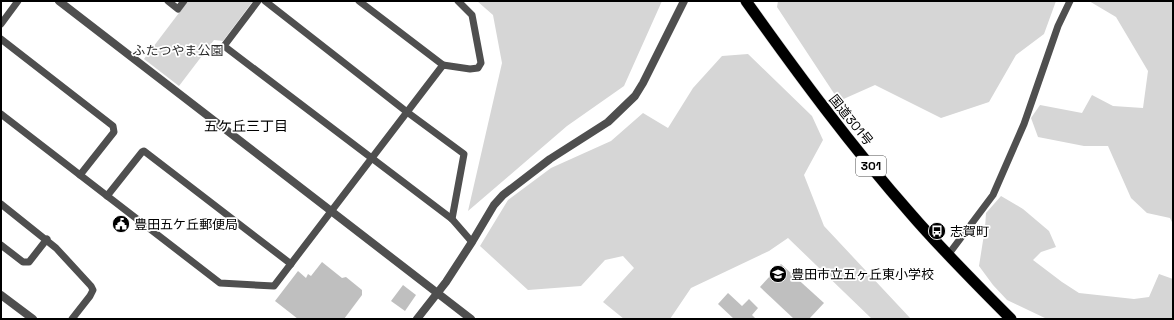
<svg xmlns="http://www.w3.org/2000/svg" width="1174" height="320" font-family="'Space Grotesk','Noto Sans JP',sans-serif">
	<rect width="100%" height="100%" fill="#fff"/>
	<g fill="#d6d6d6">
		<path d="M 188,1 L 253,1 L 223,41 L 214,40 L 179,86 L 144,59 Z"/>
		<path d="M 477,1 L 662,1 L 624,86 L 567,126 L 468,211 L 502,63 L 493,15 Z"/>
		<path d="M 778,1 L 1056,1 L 1044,34 L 1016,55 L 989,102 L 941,118 L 875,85 L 839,101 L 777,7 Z"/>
		<path d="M 1089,1 L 1173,1 L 1173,224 L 1170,218 L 1147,213 L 1131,198 L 1108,146 L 1084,146 L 1038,137 L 1031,118 L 1040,105 L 1082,113 L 1092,95 L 1113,106 L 1143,108 L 1148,71 L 1116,17 Z"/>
		<path d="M 748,54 L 812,116 L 823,140 L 804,175 L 824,226 L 911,319 L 872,319 L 788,238 L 769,251 L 691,288 L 670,319 L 624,319 L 603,302 L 634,268 L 623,256 L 605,260 L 581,286 L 528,290 L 480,246 L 508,200 L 551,168 L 611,141 L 643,113 L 668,128 L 693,88 L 722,56 Z"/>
		<path d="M 1001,196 L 1023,209 L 1049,231 L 1056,247 L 1041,252 L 1033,260 L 1062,282 L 1079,293 L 1134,299 L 1149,297 L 1159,274 L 1173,279 L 1173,319 L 1047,319 L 1007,300 L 993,285 L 979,266 L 985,228 L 986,213 Z"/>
	</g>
	<g fill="#bfbfbf">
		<path d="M 322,262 L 342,278 L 346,277 L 362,290 L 362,295 L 344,319 L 298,319 L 275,301 L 298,271 L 306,278 L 308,274 L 311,276 Z"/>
		<path d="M 781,264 L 824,303 L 809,319 L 794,319 L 760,287 Z"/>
		<path d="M 403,285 L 416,295 L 405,311 L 391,301 Z"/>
		<path d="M 728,293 L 742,306 L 749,299 L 758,308 L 752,315 L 756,319 L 734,319 L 718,304 Z"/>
	</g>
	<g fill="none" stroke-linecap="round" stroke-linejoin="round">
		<defs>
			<path id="trunk" d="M 746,1 C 798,74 851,146 911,214 C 942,250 977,285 1011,319"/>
		</defs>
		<use href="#trunk" stroke="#dbdbdb" stroke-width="12"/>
		<g stroke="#4f4f4f" stroke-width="7">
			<path d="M 168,1 L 178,9 L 184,1"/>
			<path d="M 258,1 L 224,46 L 452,219 L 472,242"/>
			<path d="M 265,1 L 407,112 L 464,154 L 452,219"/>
			<path d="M 359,1 L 443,65"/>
			<path d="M 1,24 L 18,1"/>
			<path d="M 1,39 L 113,126 L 114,132 L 80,175"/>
			<path d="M 1,114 L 220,283 L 274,286 L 443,65 L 470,69 L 478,68 L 481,63 L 472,15 L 458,1"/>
			<path d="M 107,196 L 142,152 L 144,151 L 291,264"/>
			<path d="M 1,204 L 56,248 L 91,286 L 93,290 L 90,296 L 72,319"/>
			<path d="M 1,245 L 23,262 L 29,262 L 47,239"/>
			<path d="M 948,255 L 993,195 L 1024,124 L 1058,26 L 1070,1"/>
		</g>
		<g stroke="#4f4f4f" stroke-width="8">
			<path d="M 59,1 L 471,319"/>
			<path d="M 1,295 L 33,319"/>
			<path d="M 417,319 L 446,282 L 472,242 L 494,205 L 503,195 L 550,159 L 608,122 L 635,96 L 643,83 L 684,1"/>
		</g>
		<use href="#trunk" stroke="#000" stroke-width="11"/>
	</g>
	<defs>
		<symbol id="civic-disc" viewBox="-11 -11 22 22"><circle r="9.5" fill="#000" stroke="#fff"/><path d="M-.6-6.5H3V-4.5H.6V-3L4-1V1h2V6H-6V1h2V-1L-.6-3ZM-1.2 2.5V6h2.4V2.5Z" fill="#fff"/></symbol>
		<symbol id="bus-disc" viewBox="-11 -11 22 22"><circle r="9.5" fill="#000" stroke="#fff"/><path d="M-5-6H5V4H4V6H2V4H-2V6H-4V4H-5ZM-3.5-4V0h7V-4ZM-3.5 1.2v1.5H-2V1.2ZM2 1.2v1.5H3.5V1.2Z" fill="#fff"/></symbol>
		<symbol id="school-disc" viewBox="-11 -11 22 22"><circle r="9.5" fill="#000" stroke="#fff"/><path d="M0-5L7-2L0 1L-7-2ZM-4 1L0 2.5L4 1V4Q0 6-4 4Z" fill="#fff"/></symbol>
	</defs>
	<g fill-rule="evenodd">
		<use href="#civic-disc" x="111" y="214" width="20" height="20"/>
		<use href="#bus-disc" x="927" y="221" width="20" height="20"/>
		<use href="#school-disc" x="768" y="264" width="20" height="20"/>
	</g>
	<g text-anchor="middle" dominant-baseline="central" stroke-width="3.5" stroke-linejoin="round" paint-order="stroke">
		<rect fill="#fff" stroke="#4c4c4c" stroke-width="1" x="856" y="156" width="30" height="20" rx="3"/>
		<g font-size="12" font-weight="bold" fill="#000">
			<text x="871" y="166">301</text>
		</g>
		<g font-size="13" fill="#2d2d2d" stroke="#fff">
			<text x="178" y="50">ふたつやま公園</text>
		</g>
		<g font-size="13" fill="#000" stroke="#fff">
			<text transform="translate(851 120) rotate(51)">国道301号</text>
		</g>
		<g font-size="13" fill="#000" stroke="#fff" text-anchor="start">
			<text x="134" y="224">豊田五ケ丘郵便局</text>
			<text x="950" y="231">志賀町</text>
			<text x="791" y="274">豊田市立五ヶ丘東小学校</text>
		</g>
		<g font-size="14" fill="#000" stroke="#fff">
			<text x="246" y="126">五ケ丘三丁目</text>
		</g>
	</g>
	<rect width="1174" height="320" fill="none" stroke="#000000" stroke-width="4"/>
</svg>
